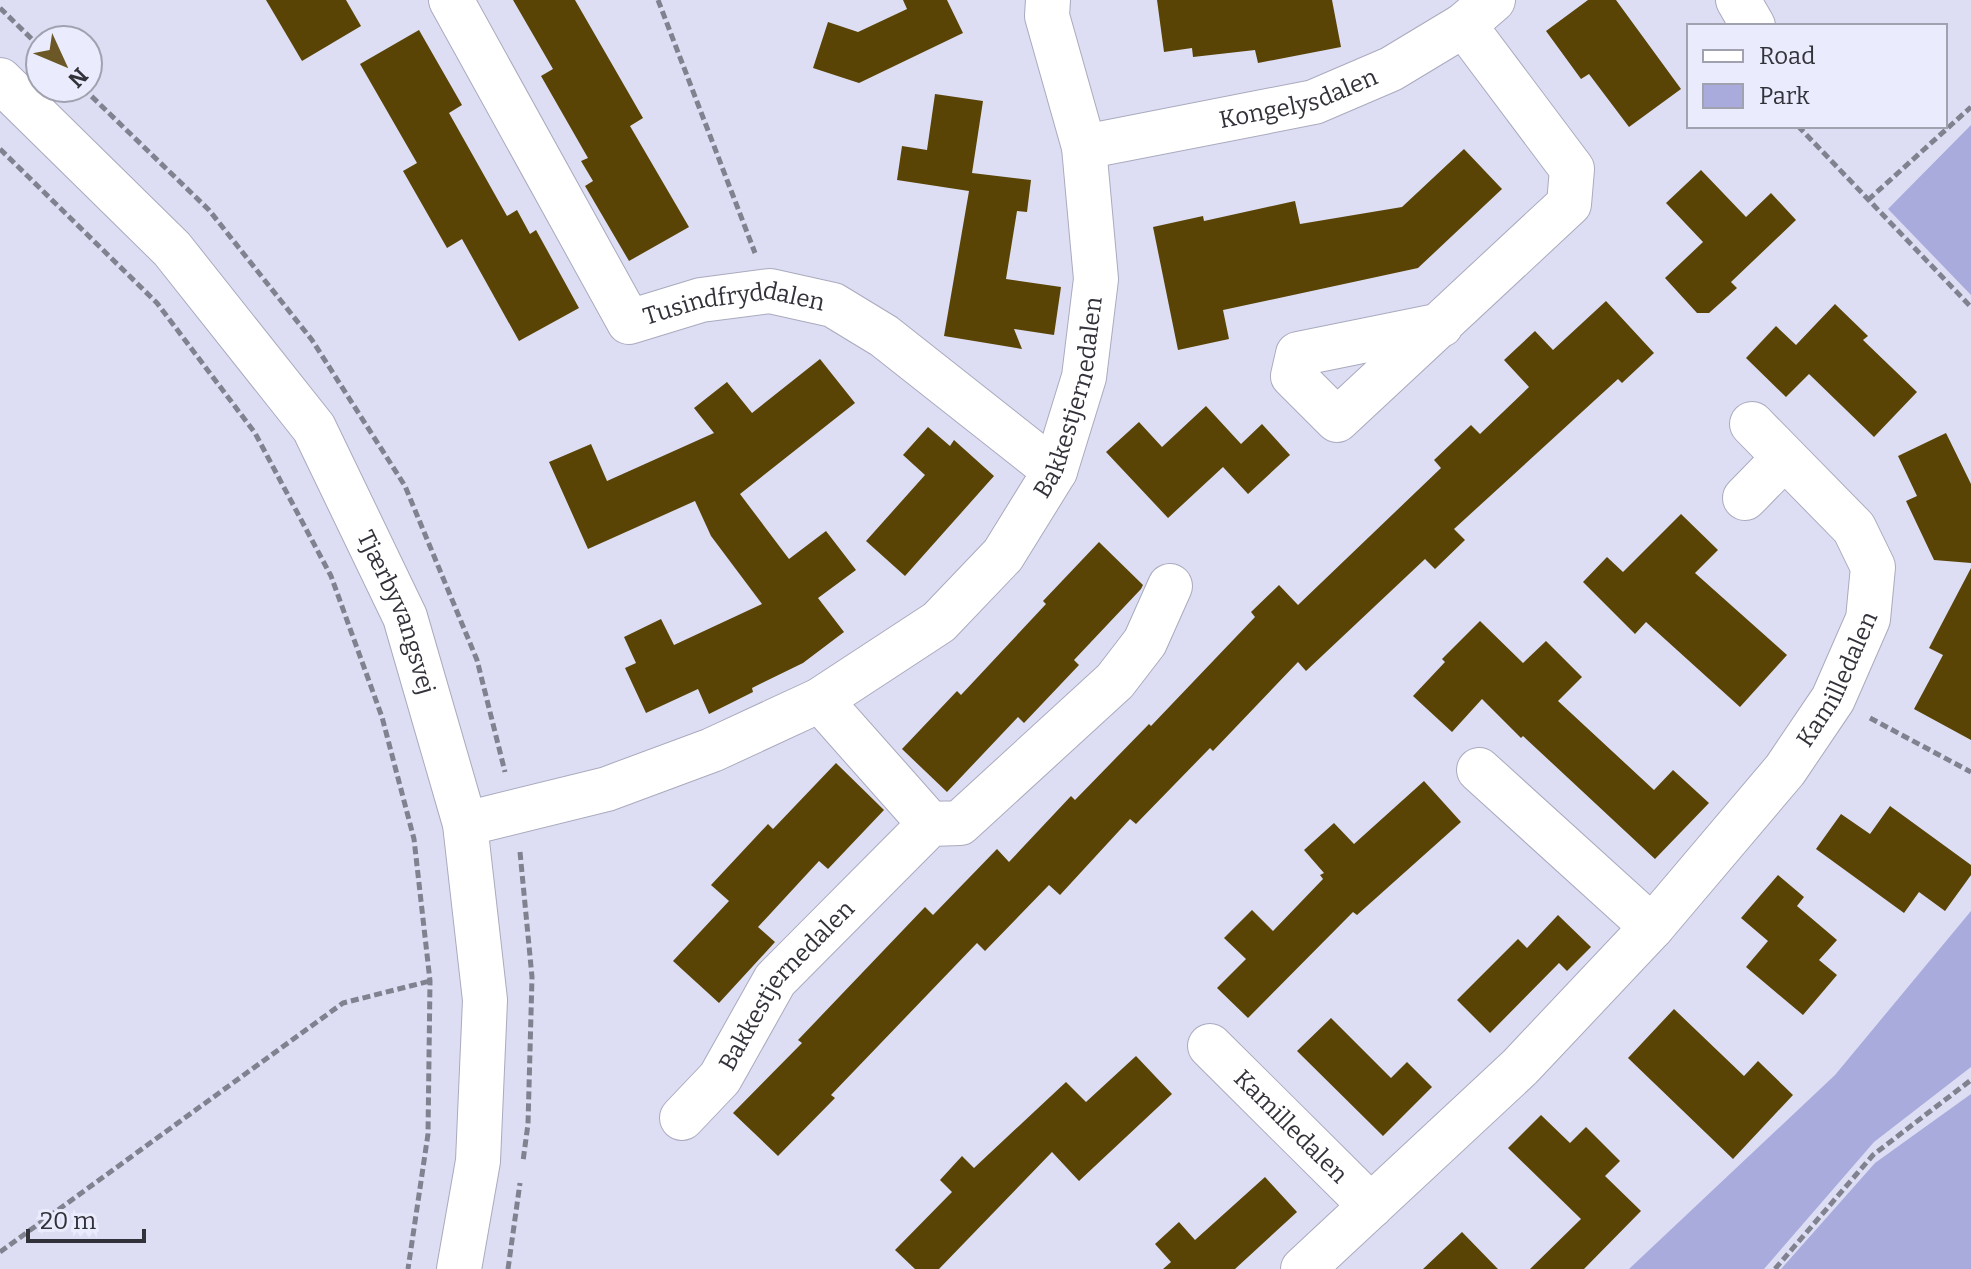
<svg xmlns="http://www.w3.org/2000/svg" width="1971" height="1269" font-family="Bitter,serif">
	<rect width="100%" height="100%" fill="#dddef3"/>
	<g fill="#a8abdc">
		<path d="M 1971,125 L 1971,295 L 1888,209 Z"/>
		<path d="M 1971,911 L 1971,1067 L 1874,1142 L 1764,1269 L 1629,1269 L 1835,1075 Z"/>
		<path d="M 1971,1094 L 1971,1269 L 1781,1269 L 1875,1163 Z"/>
	</g>
	<g fill="#594406">
		<path d="M 266,0 L 346,0 L 361,26 L 302,61 Z"/>
		<path d="M 513,0 L 575,0 L 643,118 L 630,126 L 689,227 L 629,261 L 585,186 L 593,181 L 581,161 L 588,158 L 541,76 L 553,69 Z"/>
		<path d="M 903,0 L 947,0 L 963,33 L 859,83 L 813,68 L 828,22 L 858,32 L 907,9 Z"/>
		<path d="M 1157,0 L 1332,0 L 1341,47 L 1258,63 L 1255,50 L 1193,57 L 1192,48 L 1164,52 Z"/>
		<path d="M 1588,0 L 1616,0 L 1681,89 L 1629,127 L 1589,74 L 1581,79 L 1546,31 Z"/>
		<path d="M 419,30 L 462,105 L 449,113 L 507,216 L 517,210 L 530,234 L 536,230 L 579,308 L 519,341 L 462,239 L 447,248 L 403,171 L 417,163 L 360,64 Z"/>
		<path d="M 935,94 L 983,101 L 972,173 L 1031,180 L 1027,212 L 1017,211 L 1006,279 L 1061,287 L 1054,335 L 1014,329 L 1022,349 L 944,336 L 969,191 L 897,180 L 902,146 L 927,150 Z"/>
		<path d="M 1464,149 L 1502,189 L 1418,268 L 1223,310 L 1229,339 L 1178,350 L 1153,227 L 1203,216 L 1204,221 L 1295,201 L 1300,224 L 1402,207 Z"/>
		<path d="M 1701,170 L 1746,217 L 1771,193 L 1796,220 L 1731,282 L 1737,288 L 1709,313 L 1697,313 L 1665,278 L 1703,242 L 1666,203 Z"/>
		<path d="M 1606,301 L 1654,353 L 1622,383 L 1618,379 L 1454,529 L 1465,540 L 1435,569 L 1425,559 L 1306,671 L 1298,662 L 1213,751 L 1210,748 L 1136,824 L 1130,819 L 1060,895 L 1049,885 L 985,951 L 977,943 L 831,1095 L 835,1098 L 778,1156 L 733,1113 L 802,1043 L 798,1040 L 925,907 L 933,915 L 997,849 L 1009,862 L 1071,796 L 1075,800 L 1149,724 L 1151,726 L 1255,617 L 1251,612 L 1279,585 L 1298,605 L 1441,468 L 1434,460 L 1471,425 L 1480,434 L 1529,387 L 1504,360 L 1535,331 L 1553,350 Z"/>
		<path d="M 1835,304 L 1868,336 L 1863,340 L 1917,392 L 1874,437 L 1809,374 L 1786,397 L 1746,358 L 1776,326 L 1796,345 Z"/>
		<path d="M 820,359 L 855,403 L 740,494 L 789,559 L 826,531 L 856,570 L 818,598 L 844,632 L 803,663 L 752,688 L 753,692 L 709,714 L 698,689 L 646,713 L 625,668 L 636,663 L 624,637 L 661,619 L 674,645 L 762,604 L 711,536 L 695,501 L 588,549 L 549,462 L 591,444 L 607,481 L 714,433 L 694,408 L 727,382 L 752,413 Z"/>
		<path d="M 1206,406 L 1241,444 L 1262,424 L 1290,455 L 1248,494 L 1223,467 L 1168,518 L 1106,452 L 1139,422 L 1162,447 Z"/>
		<path d="M 928,427 L 950,446 L 954,440 L 994,476 L 905,576 L 866,541 L 925,475 L 903,455 Z"/>
		<path d="M 1946,433 L 1971,484 L 1971,563 L 1934,560 L 1906,501 L 1917,496 L 1898,456 Z"/>
		<path d="M 1681,514 L 1718,550 L 1695,573 L 1787,655 L 1740,707 L 1646,622 L 1635,634 L 1583,582 L 1607,557 L 1623,572 Z"/>
		<path d="M 1099,542 L 1143,585 L 1141,589 L 1074,660 L 1079,665 L 1024,723 L 1018,717 L 947,792 L 902,749 L 957,691 L 961,695 L 1046,604 L 1043,601 Z"/>
		<path d="M 1971,568 L 1971,740 L 1914,709 L 1943,655 L 1929,648 Z"/>
		<path d="M 1480,621 L 1523,663 L 1546,641 L 1582,677 L 1558,701 L 1654,790 L 1673,770 L 1709,803 L 1655,859 L 1523,736 L 1521,738 L 1482,699 L 1452,732 L 1413,696 L 1445,662 L 1442,659 Z"/>
		<path d="M 836,763 L 884,810 L 828,869 L 819,861 L 758,927 L 775,942 L 719,1003 L 673,961 L 729,901 L 711,885 L 768,824 L 773,829 Z"/>
		<path d="M 1424,781 L 1461,822 L 1357,915 L 1353,912 L 1248,1018 L 1217,988 L 1246,959 L 1224,938 L 1252,910 L 1273,931 L 1323,879 L 1320,875 L 1324,873 L 1304,850 L 1334,823 L 1354,844 Z"/>
		<path d="M 1890,806 L 1971,865 L 1971,875 L 1945,911 L 1919,892 L 1904,913 L 1816,849 L 1841,814 L 1870,834 Z"/>
		<path d="M 1778,875 L 1804,897 L 1797,906 L 1837,940 L 1819,960 L 1837,975 L 1803,1015 L 1746,967 L 1768,941 L 1741,918 Z"/>
		<path d="M 1558,915 L 1591,947 L 1567,971 L 1559,963 L 1490,1033 L 1457,1000 L 1518,939 L 1527,948 Z"/>
		<path d="M 1674,1009 L 1744,1076 L 1758,1061 L 1793,1095 L 1733,1159 L 1628,1058 Z"/>
		<path d="M 1331,1018 L 1391,1078 L 1407,1062 L 1432,1087 L 1383,1136 L 1297,1051 Z"/>
		<path d="M 1136,1056 L 1172,1094 L 1079,1181 L 1052,1152 L 939,1269 L 915,1269 L 895,1250 L 952,1192 L 940,1180 L 962,1156 L 974,1168 L 1066,1082 L 1086,1102 Z"/>
		<path d="M 1541,1115 L 1570,1143 L 1586,1127 L 1620,1161 L 1605,1176 L 1641,1211 L 1584,1269 L 1530,1269 L 1581,1219 L 1508,1148 Z"/>
		<path d="M 1265,1177 L 1297,1212 L 1235,1269 L 1163,1269 L 1171,1262 L 1155,1244 L 1179,1222 L 1195,1240 Z"/>
		<path d="M 1462,1232 L 1498,1269 L 1423,1269 Z"/>
	</g>
	<g fill="none" stroke-linecap="round" stroke-linejoin="round">
		<defs>
			<g id="street">
				<path id="s1" d="M 451,0 L 629,322 L 701,300 L 770,291 L 833,305 L 884,336 L 1055,471"/>
				<path d="M 1738,0 L 1753,26"/>
				<path id="s2" d="M 1084,147 L 1314,102 L 1391,69 L 1464,25 L 1493,0"/>
				<path d="M 1441,325 L 1298,354 L 1293,376 L 1337,420 L 1569,204 L 1572,169 L 1464,25"/>
				<path d="M 1745,498 L 1784,458"/>
				<path d="M 820,700 L 930,824"/>
				<path d="M 1479,770 L 1652,927"/>
				<path id="s3" d="M 465,824 L 607,789 L 712,750 L 820,700 L 939,622 L 1003,555 L 1055,471 L 1084,377 L 1096,279 L 1084,147 L 1047,16 L 1048,0"/>
				<path id="s4" d="M 1210,1046 L 1371,1206"/>
				<path id="s5" d="M 682,1118 L 720,1078 L 775,980 L 930,824 L 960,823 L 1115,681 L 1145,642 L 1170,586"/>
				<path id="s6" d="M 1303,1269 L 1520,1067 L 1652,927 L 1785,770 L 1833,699 L 1868,619 L 1873,567 L 1854,528 L 1752,424"/>
			</g>
			<g id="secondary">
				<path id="s7" d="M 0,80 L 172,249 L 314,428 L 405,617 L 465,824 L 485,1000 L 478,1161 L 459,1269"/>
			</g>
		</defs>
		<use href="#street" stroke="#a9aabe" stroke-width="46"/>
		<use href="#secondary" stroke="#a9aabe" stroke-width="46"/>
		<g stroke="#818290" stroke-width="5" stroke-dasharray="8 4" stroke-linecap="butt">
			<path d="M 658,0 L 755,253"/>
			<path d="M 0,8 L 40,47"/>
			<path d="M 83,88 L 209,210 L 312,340 L 405,486 L 477,660 L 505,772"/>
			<path d="M 1798,126 L 1971,307"/>
			<path d="M 0,149 L 157,303 L 255,433 L 331,576 L 382,717 L 414,839 L 430,981 L 428,1134 L 408,1269"/>
			<path d="M 1868,200 L 1971,107"/>
			<path d="M 1870,718 L 1971,772"/>
			<path d="M 520,852 L 532,977 L 528,1124 L 523,1161"/>
			<path d="M 0,1252 L 343,1003 L 430,981"/>
			<path d="M 508,1269 L 520,1183"/>
			<path d="M 1775,1269 L 1873,1155 L 1971,1080"/>
		</g>
		<use href="#street" stroke="#fff" stroke-width="44"/>
		<use href="#secondary" stroke="#fff" stroke-width="44"/>
	</g>
	<g text-anchor="middle" dominant-baseline="central" stroke-width="8" stroke-linejoin="round" paint-order="stroke">
		<g font-size="24" fill="#32323a" stroke="#eaecfd">
			<text stroke="none"><textPath href="#s2" startOffset="220">Kongelysdalen</textPath></text>
			<text stroke="none"><textPath href="#s1" startOffset="476">Tusindfryddalen</textPath></text>
			<text stroke="none"><textPath href="#s3" startOffset="786">Bakkestjernedalen</textPath></text>
			<text stroke="none"><textPath href="#s7" startOffset="672">Tjærbyvangsvej</textPath></text>
			<text stroke="none"><textPath href="#s6" startOffset="800">Kamilledalen</textPath></text>
			<text stroke="none"><textPath href="#s5" startOffset="170">Bakkestjernedalen</textPath></text>
			<text stroke="none"><textPath href="#s4" startOffset="114">Kamilledalen</textPath></text>
		</g>
	</g>
	<rect x="1687" y="24" width="260" height="104" fill="#eaecfd" stroke="#a0a2af" stroke-width="2"/>
	<rect x="1703" y="50" width="40" height="12" fill="#ffffff" stroke="#a0a2af" stroke-width="2"/>
	<text x="1759" y="64" font-size="24" fill="#32323a">Road</text>
	<rect x="1703" y="84" width="40" height="24" fill="#a8abdc" stroke="#a0a2af" stroke-width="2"/>
	<text x="1759" y="104" font-size="24" fill="#32323a">Park</text>
	<g transform="translate(64 64) rotate(134)"><circle r="38" fill="#eaecfd" stroke="#a0a2af" stroke-width="2"/>
	<path d="M0-6L14 30L0 20L-14 30Z" fill="#6c5826"/>
	<text y="-12" font-size="22" font-weight="bold" text-anchor="middle" fill="#32323a">N</text>
	</g>
	<path d="M28 1229v12h116v-12" fill="none" stroke="#32323a" stroke-width="4"/>
	<text x="40" y="1229" font-size="24" fill="#32323a" stroke="#eaecfd" stroke-width="6" paint-order="stroke">20 m</text>
</svg>
